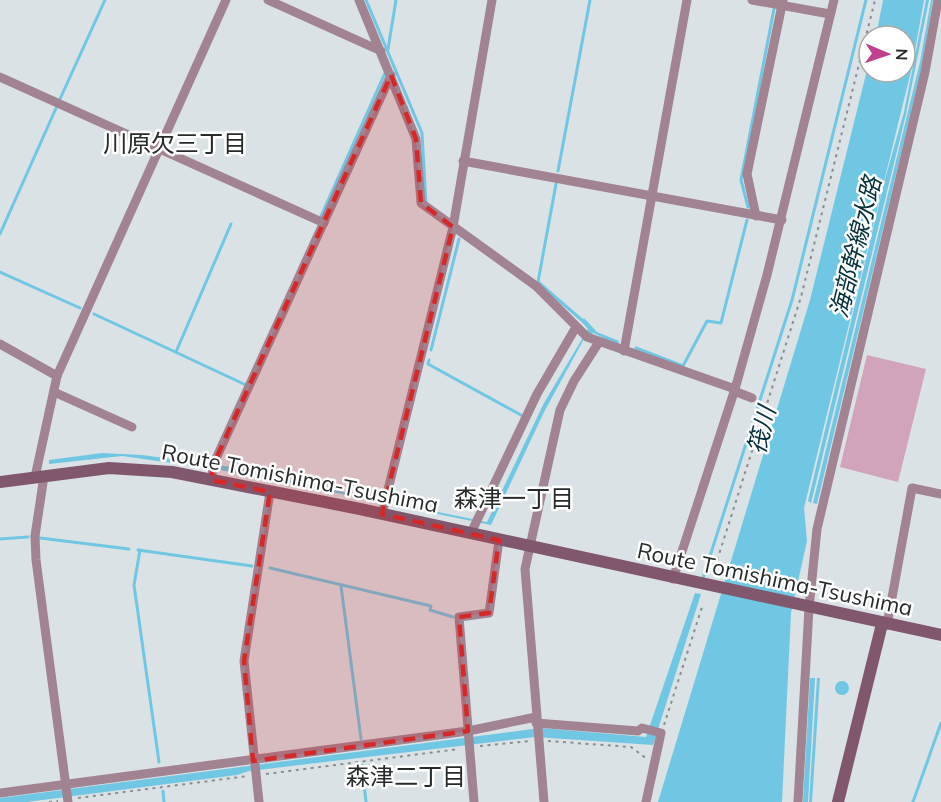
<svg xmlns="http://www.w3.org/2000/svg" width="941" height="802" font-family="Mulish,'Noto Sans JP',sans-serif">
	<rect width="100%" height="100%" fill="#dae2e5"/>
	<path fill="#d2a4bb" d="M 867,355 L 926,369 L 898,482 L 840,467 Z"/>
	<g fill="#70c7e3">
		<path d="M 883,0 L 924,0 L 912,67 L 804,508 L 807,541 L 791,613 L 782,802 L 658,802 L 810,300 L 869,62 L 869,72 L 905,72 L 905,36 L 876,36 Z"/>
		<path d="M 926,0 L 929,0 L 906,114 L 811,503 L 808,501 L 885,179 L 904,112 Z"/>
		<path d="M 931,0 L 933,0 L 922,66 L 817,504 L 813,503 L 920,62 Z"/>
		<path d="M 584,318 L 597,332 L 619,341 L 618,345 L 593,333 L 584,339 L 544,412 L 491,525 L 394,505 L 394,503 L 487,522 L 544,403 L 588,329 L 581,321 Z"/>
		<path d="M 102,453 L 142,455 L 208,464 L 207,468 L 122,456 L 49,464 L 49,460 Z"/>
		<path d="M 221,465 L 377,499 L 377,501 L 220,470 Z"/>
		<path d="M 695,593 L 701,594 L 653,745 L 535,737 L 249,771 L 237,775 L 27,802 L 0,802 L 0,798 L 541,728 L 646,737 Z"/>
		<path d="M 810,678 L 815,678 L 808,802 L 803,802 Z"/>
		<path d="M 817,678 L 820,678 L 812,802 L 809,802 Z"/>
		<circle cx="842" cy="688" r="7"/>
	</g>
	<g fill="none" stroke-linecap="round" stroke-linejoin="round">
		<g stroke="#70c7e3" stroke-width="3">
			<path d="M 366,0 L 422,133 L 426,204"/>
			<path d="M 388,49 L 396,0"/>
			<path d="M 60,99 L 105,0"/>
			<path d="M 558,171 L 590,0"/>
			<path d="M 556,184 L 538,282 L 584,322"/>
			<path d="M 748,207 L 741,180 L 774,9"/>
			<path d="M 321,216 L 385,73"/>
			<path d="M 0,234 L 57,106"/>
			<path d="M 0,272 L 80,308"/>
			<path d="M 94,314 L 246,385"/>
			<path d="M 636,348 L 683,366 L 707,321 L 721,323 L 747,220"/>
			<path d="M 431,350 L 459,239"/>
			<path d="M 176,352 L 231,224"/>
			<path d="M 429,360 L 428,364 L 521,415"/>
			<path d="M 40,538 L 129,549"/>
			<path d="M 0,539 L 28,537"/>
			<path d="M 138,550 L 252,566"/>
			<path d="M 140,550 L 134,585 L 159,762"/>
			<path d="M 270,568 L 431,606 L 430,610 L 453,617"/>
			<path d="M 702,581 L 792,300 L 866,0"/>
			<path d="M 341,586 L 361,739"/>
			<path d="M 362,765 L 366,802"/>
			<path d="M 163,791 L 164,802"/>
			<path d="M 913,802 L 941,723"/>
		</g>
		<g stroke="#898f91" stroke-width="2" stroke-dasharray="3 4.5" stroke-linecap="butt">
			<path d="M 715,567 L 801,297 L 875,0"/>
			<path d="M 664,725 L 703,604"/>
			<path d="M 548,741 L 631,747 L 647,759"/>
			<path d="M 480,746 L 531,741"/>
			<path d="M 266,774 L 459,749"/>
			<path d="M 78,798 L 248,776"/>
			<path d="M 49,802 L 58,801"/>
		</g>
		<g stroke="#a18392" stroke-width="9">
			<path d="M 268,0 L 381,51"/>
			<path d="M 359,0 L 416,139 L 421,203 L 536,286 L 587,337 L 735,389"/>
			<path d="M 752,0 L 830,14"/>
			<path d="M 0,77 L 324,223"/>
			<path d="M 463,161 L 782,220"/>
			<path d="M 756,216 L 747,174 L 783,0"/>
			<path d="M 0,344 L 57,376"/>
			<path d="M 624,351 L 687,0"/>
			<path d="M 734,391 L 752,398"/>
			<path d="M 54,392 L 132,427"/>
			<path d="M 44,476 L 35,536 L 36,560 L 68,802"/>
			<path d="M 35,477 L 57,376 L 226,0"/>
			<path d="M 211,480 L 214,463 L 391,75"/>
			<path d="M 382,514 L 453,227 L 492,0"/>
			<path d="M 471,533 L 537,394 L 576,327"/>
			<path d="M 673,579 L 735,389 L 767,275 L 834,0"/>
			<path d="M 887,625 L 912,488 L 941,494"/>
			<path d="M 536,723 L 638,731 L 642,728 L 661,733 L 646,802"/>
			<path d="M 0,793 L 468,731 L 536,717"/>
			<path d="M 259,802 L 244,661 L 270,492"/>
			<path d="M 474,802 L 459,617 L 489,613 L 499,540"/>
			<path d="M 544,802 L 525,569 L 560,410 L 574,381 L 599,342"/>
			<path d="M 798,802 L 809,608 L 817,529 L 925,72 L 938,0"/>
		</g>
		<g stroke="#81576d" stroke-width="12">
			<path d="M 0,482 L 109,468 L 172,472 L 360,509 L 941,635"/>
			<path d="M 838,802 L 882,624"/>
		</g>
	</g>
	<path fill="#d62828" fill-opacity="0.2" stroke="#d62828" stroke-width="4.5" stroke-dasharray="12 8" stroke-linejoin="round" d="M 391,75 L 416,139 L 421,203 L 453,227 L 382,514 L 499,540 L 489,613 L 459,617 L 468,731 L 253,761 L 244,661 L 270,492 L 211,480 L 214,463 Z"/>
	<g text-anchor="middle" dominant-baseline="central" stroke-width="5" stroke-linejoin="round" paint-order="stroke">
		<g font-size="22" fill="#272a2b" stroke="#fff">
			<text transform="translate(300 478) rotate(11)">Route Tomishima-Tsushima</text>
			<text transform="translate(775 579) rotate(12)">Route Tomishima-Tsushima</text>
		</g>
		<g font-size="24" fill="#272a2b" stroke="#fff">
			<text x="175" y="143">川原欠三丁目</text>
			<text x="514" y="498">森津一丁目</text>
			<text x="406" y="776">森津二丁目</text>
		</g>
		<g font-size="24" font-style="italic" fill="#05303c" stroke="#fff">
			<text transform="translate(855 247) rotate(-76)">海部幹線水路</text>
			<text transform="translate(761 430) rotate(-76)">筏川</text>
		</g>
	</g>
	<g transform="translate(887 54) rotate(92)"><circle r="28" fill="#ffffff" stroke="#a9aaaa" stroke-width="1.5"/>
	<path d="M0-4.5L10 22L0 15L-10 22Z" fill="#bf408c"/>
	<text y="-9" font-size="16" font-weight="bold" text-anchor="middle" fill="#272a2b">N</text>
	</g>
</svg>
